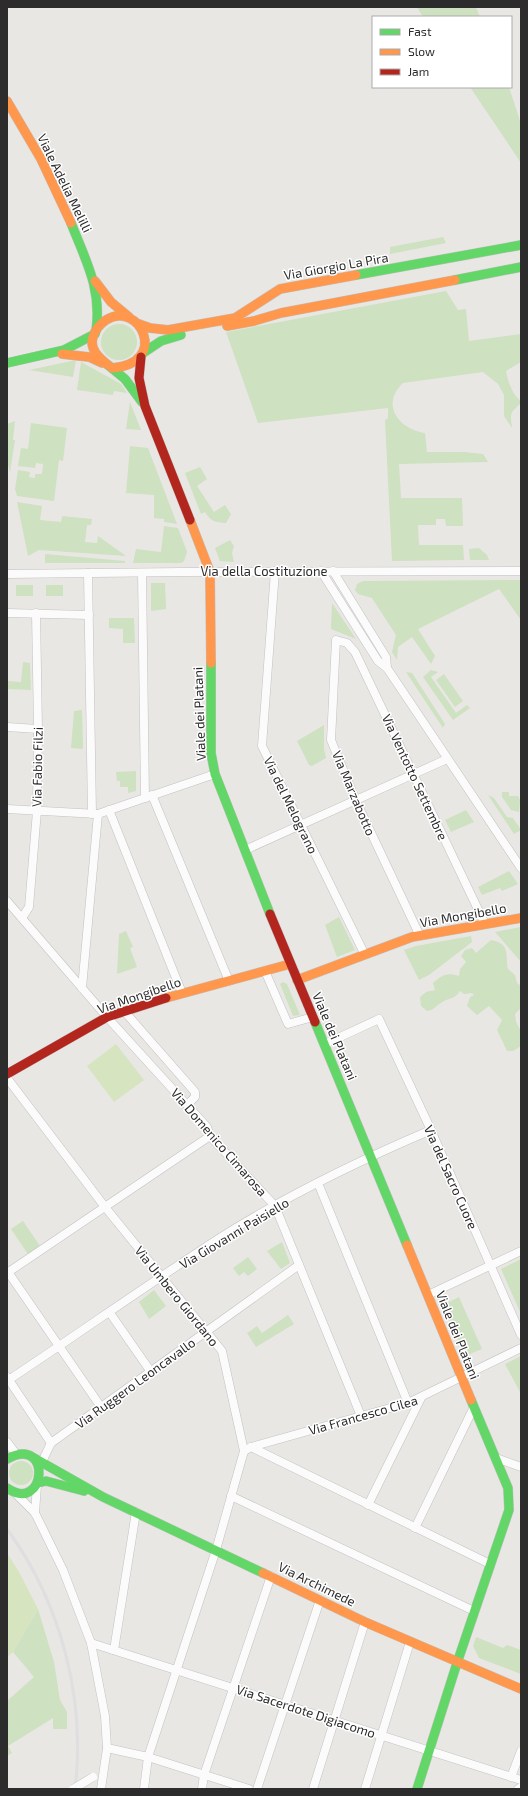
<svg xmlns="http://www.w3.org/2000/svg" width="528" height="1796" font-family="'Exo 2',sans-serif">
	<rect width="100%" height="100%" fill="#e9e7e4"/>
	<g fill="#cee1c1">
		<path d="M 417,7 L 476,7 L 480,17 L 423,17 Z"/>
		<path d="M 470,87 L 509,87 L 521,124 L 521,163 Z"/>
		<path d="M 443,237 L 446,243 L 390,254 L 390,247 Z"/>
		<path d="M 446,291 L 458,310 L 466,309 L 469,341 L 521,334 L 521,362 L 506,371 C 508,381 512,395 521,401 L 521,403 C 510,414 510,411 512,428 L 504,416 L 504,395 L 498,384 L 483,372 L 403,383 C 380,405 399,429 425,433 L 427,452 L 464,452 L 483,454 L 488,462 L 399,464 L 401,498 L 462,498 L 463,526 L 446,526 L 445,519 L 436,519 L 436,525 L 418,525 L 419,545 L 463,545 L 464,560 L 392,561 L 385,420 L 388,418 L 388,408 L 258,423 L 226,332 Z"/>
		<circle cx="119" cy="342" r="18"/>
		<path d="M 76,360 L 73,377 L 29,370 Z"/>
		<path d="M 81,362 L 121,384 L 127,393 L 114,391 L 113,395 L 77,390 Z"/>
		<path d="M 130,402 L 141,430 L 126,429 Z"/>
		<path d="M 15,421 L 13,440 L 15,440 L 10,472 L 7,461 L 7,424 Z"/>
		<path d="M 31,423 L 67,428 L 63,461 L 59,460 L 54,501 L 17,496 L 15,489 L 18,470 L 30,472 L 29,477 L 35,478 L 35,474 L 42,474 L 43,464 L 36,463 L 35,468 L 18,466 L 21,448 L 28,449 Z"/>
		<path d="M 130,446 L 148,448 L 177,524 L 164,522 L 164,519 L 154,518 L 154,495 L 126,493 Z"/>
		<path d="M 200,467 L 207,479 L 197,486 L 214,512 L 225,505 L 231,514 L 226,523 C 215,522 211,522 205,512 L 201,514 L 185,473 Z"/>
		<path d="M 17,502 L 42,506 L 40,520 L 61,522 L 62,516 L 92,519 L 91,525 L 87,525 L 85,542 L 97,543 L 98,536 L 126,556 L 39,550 L 28,556 Z"/>
		<path d="M 164,526 L 178,528 L 187,552 L 184,561 L 181,563 L 133,563 L 136,549 L 161,552 Z"/>
		<path d="M 230,540 L 234,546 L 232,553 L 234,562 L 220,561 L 215,548 Z"/>
		<path d="M 479,548 L 487,555 L 489,560 L 470,560 L 469,549 Z"/>
		<path d="M 45,554 L 125,561 L 125,563 L 45,563 Z"/>
		<path d="M 521,580 L 521,620 L 499,589 L 418,629 L 435,656 L 431,664 L 412,637 L 398,647 L 397,660 L 392,652 L 396,635 L 372,598 L 358,594 L 355,590 L 357,584 L 363,581 Z"/>
		<path d="M 151,583 L 165,583 L 166,609 L 151,611 Z"/>
		<rect x="16" y="585" width="17" height="11"/>
		<rect x="46" y="585" width="17" height="11"/>
		<path d="M 332,603 L 356,639 L 331,629 Z"/>
		<path d="M 109,618 L 134,618 L 135,643 L 123,643 L 123,629 L 109,628 Z"/>
		<path d="M 23,662 L 30,663 L 31,690 L 7,689 L 7,681 L 21,682 Z"/>
		<path d="M 431,670 L 438,672 L 431,677 L 456,713 L 467,705 L 470,708 L 453,720 L 423,677 Z"/>
		<path d="M 406,672 L 412,673 L 445,724 L 443,728 Z"/>
		<path d="M 444,674 L 463,701 L 455,707 L 436,680 Z"/>
		<path d="M 82,710 L 83,749 L 71,748 L 74,711 Z"/>
		<path d="M 324,725 L 324,749 L 326,758 L 312,766 L 309,765 L 297,741 Z"/>
		<path d="M 136,771 L 136,791 L 128,793 L 128,787 L 120,787 L 120,781 L 117,781 L 116,772 Z"/>
		<path d="M 502,792 L 509,792 L 509,796 L 518,796 L 520,800 L 519,812 L 511,810 L 502,797 Z"/>
		<path d="M 488,795 L 494,798 L 507,817 L 513,818 L 521,830 L 514,834 Z"/>
		<path d="M 466,810 L 474,822 L 451,832 L 445,820 Z"/>
		<path d="M 509,871 L 518,884 L 502,891 L 500,888 L 482,895 L 478,887 Z"/>
		<path d="M 339,917 L 355,950 L 337,957 L 325,925 Z"/>
		<path d="M 521,927 L 521,962 L 495,932 Z"/>
		<path d="M 126,931 L 133,947 L 130,948 L 137,967 L 117,974 L 119,934 Z"/>
		<path d="M 471,936 L 472,942 L 429,975 L 419,980 L 404,950 L 416,946 Z"/>
		<path d="M 491,940 C 511,944 505,954 508,969 L 515,975 L 517,983 L 521,986 L 521,1008 L 515,1014 L 516,1022 L 521,1031 L 521,1046 L 513,1051 L 507,1051 L 497,1030 L 502,1020 L 489,1006 L 477,1015 L 467,1006 L 470,997 L 474,995 L 472,993 L 464,994 L 460,991 C 453,1001 449,997 441,1003 C 435,1006 435,1010 427,1011 L 421,1006 L 420,997 L 426,992 L 435,990 L 433,983 C 442,975 447,972 459,976 L 460,969 L 466,962 L 461,956 L 465,950 L 472,948 L 476,953 Z"/>
		<path d="M 283,982 L 287,984 L 300,1015 L 293,1016 L 280,984 Z"/>
		<path d="M 23,1221 L 40,1246 L 28,1254 L 11,1229 Z"/>
		<path d="M 282,1242 L 290,1263 L 281,1269 L 267,1251 Z"/>
		<path d="M 248,1257 L 257,1269 L 248,1276 L 244,1272 L 239,1276 L 233,1268 Z"/>
		<path d="M 521,1259 L 521,1314 L 501,1269 Z"/>
		<path d="M 154,1290 L 166,1306 L 149,1319 L 139,1302 Z"/>
		<path d="M 459,1297 L 482,1349 L 465,1356 L 443,1305 Z"/>
		<path d="M 288,1315 L 294,1324 L 256,1347 L 247,1333 L 257,1326 L 262,1333 Z"/>
		<path d="M 521,1356 L 521,1394 L 505,1364 Z"/>
		<circle cx="21" cy="1473" r="12"/>
		<path d="M 38,1609 L 54,1662 L 60,1700 L 67,1712 L 67,1729 L 53,1729 L 53,1718 L 8,1746 L 12,1753 L 7,1756 L 7,1701 L 34,1677 L 13,1652 Z"/>
		<path d="M 476,1637 L 503,1648 L 507,1645 L 521,1650 L 521,1674 L 479,1658 L 473,1646 Z"/>
	</g>
	<g fill="#d6e4bf">
		<path d="M 116,1044 L 144,1080 L 114,1102 L 87,1066 Z"/>
		<path d="M 7,1553 L 19,1572 L 38,1609 L 13,1652 L 7,1657 Z"/>
	</g>
	<g fill="none" stroke-linecap="round" stroke-linejoin="round">
		<defs>
			<g id="street">
				<path d="M 275,571 L 262,746 L 365,955"/>
				<path d="M 321,571 L 378,661 L 387,668 L 521,868"/>
				<path d="M 333,571 L 386,657 L 387,668"/>
				<path d="M 88,573 L 92,814"/>
				<path d="M 142,573 L 145,798"/>
				<path d="M 7,574 L 181,572 L 521,571"/>
				<path d="M 7,613 L 89,615"/>
				<path d="M 7,727 L 38,729"/>
				<path d="M 152,795 L 229,981"/>
				<path d="M 7,809 L 98,814 L 215,774"/>
				<path d="M 109,810 L 182,993"/>
				<path d="M 245,850 L 447,759"/>
				<path d="M 7,901 L 107,1017 L 207,1127 L 210,1136 L 275,1206 L 361,1416"/>
				<path d="M 22,918 L 29,907 L 37,811 L 38,729 L 36,613"/>
				<path d="M 420,936 L 356,801 L 331,740 L 336,640 L 347,643 L 355,652 L 485,924"/>
				<path d="M 265,971 L 288,1024 L 313,1017"/>
				<path d="M 82,988 L 98,814"/>
				<path d="M 124,1011 L 195,1092 L 195,1097 L 187,1105"/>
				<path d="M 325,1044 L 379,1019 L 431,1130 L 521,1335"/>
				<path d="M 7,1078 L 105,1207 L 222,1351 L 244,1451 L 216,1550 L 148,1757 L 144,1789"/>
				<path d="M 318,1183 L 408,1403"/>
				<path d="M 8,1272 L 101,1407"/>
				<path d="M 7,1273 L 210,1136"/>
				<path d="M 428,1295 L 521,1251"/>
				<path d="M 110,1313 L 151,1372"/>
				<path d="M 7,1377 L 51,1443"/>
				<path d="M 7,1381 C 78,1334 147,1285 218,1239 C 286,1196 358,1161 431,1130"/>
				<path d="M 7,1442 L 16,1454"/>
				<path d="M 251,1447 L 490,1564"/>
				<path d="M 244,1451 L 251,1447 L 408,1403 L 521,1348"/>
				<path d="M 496,1458 L 521,1467"/>
				<path d="M 40,1466 L 51,1443 L 299,1265"/>
				<path d="M 15,1493 L 35,1513 L 63,1570 L 91,1643 L 105,1716 L 107,1748 L 101,1789"/>
				<path d="M 231,1496 L 474,1611"/>
				<path d="M 368,1505 L 421,1398"/>
				<path d="M 35,1513 L 37,1485"/>
				<path d="M 415,1528 L 474,1407"/>
				<path d="M 91,1643 L 521,1780"/>
				<path d="M 114,1650 L 136,1512"/>
				<path d="M 107,1748 L 148,1757 L 249,1789"/>
				<path d="M 511,1777 L 521,1751"/>
				<path d="M 202,1789 L 204,1775 L 271,1576"/>
				<path d="M 257,1789 L 320,1600"/>
				<path d="M 313,1789 L 365,1622"/>
				<path d="M 365,1789 L 410,1642"/>
				<path d="M 518,1789 L 521,1787"/>
			</g>
			<g id="fast">
				<path d="M 71,223 C 86,261 102,289 96,331"/>
				<path d="M 356,275 L 521,245"/>
				<path d="M 455,280 L 521,267"/>
				<path d="M 143,353 L 161,341 L 181,335"/>
				<path d="M 7,363 L 64,350 L 95,334"/>
				<path d="M 108,365 L 125,379 L 142,402"/>
				<path d="M 211,663 L 211,753 L 215,774 L 270,914"/>
				<path d="M 315,1022 L 407,1245"/>
				<path d="M 34,1458 L 103,1497 L 263,1573"/>
				<path d="M 7,1459 C 53,1434 46,1515 7,1488"/>
				<path d="M 38,1483 L 46,1481 L 84,1491"/>
				<path d="M 417,1789 L 457,1663 L 509,1510 L 508,1488 L 471,1400"/>
			</g>
			<g id="slow">
				<path d="M 7,101 L 41,159 L 71,223"/>
				<path d="M 95,281 L 111,302 L 129,317"/>
				<path d="M 139,324 L 150,328 L 168,330 L 235,318 L 280,289 L 356,275"/>
				<path d="M 227,326 L 254,321 L 281,313 L 455,280"/>
				<path d="M 62,354 L 89,357 L 102,363"/>
				<path d="M 108,365 C 99,358 89,349 93,337 C 95,330 100,324 106,320 C 139,299 171,363 112,368"/>
				<path d="M 190,520 L 210,572 L 211,663"/>
				<path d="M 297,980 L 412,937 L 521,918"/>
				<path d="M 166,998 L 290,964"/>
				<path d="M 407,1245 L 471,1400"/>
				<path d="M 263,1573 L 365,1622 L 521,1689"/>
			</g>
			<g id="jam">
				<path d="M 141,357 L 139,378 L 145,406 L 190,520"/>
				<path d="M 270,914 L 315,1022"/>
				<path d="M 7,1074 L 107,1017 L 166,998"/>
			</g>
		</defs>
		<use href="#street" stroke="#c2c2c2" stroke-width="9"/>
		<use href="#fast" stroke="#c2c2c2" stroke-width="10"/>
		<use href="#slow" stroke="#c2c2c2" stroke-width="10"/>
		<use href="#jam" stroke="#c2c2c2" stroke-width="10"/>
		<use href="#street" stroke="#fcfbfb" stroke-width="8"/>
		<use href="#fast" stroke="#63d668" stroke-width="9"/>
		<use href="#slow" stroke="#ff974d" stroke-width="9"/>
		<use href="#jam" stroke="#b3261e" stroke-width="9"/>
		<path stroke="#dfdee0" stroke-width="3" d="M 7,1529 C 61,1603 86,1699 75,1789"/>
		<defs>
			<path id="street-bridge" d="M 73,1789 L 93,1777"/>
		</defs>
		<use href="#street-bridge" stroke="#c2c2c2" stroke-width="9" stroke-linecap="butt"/>
		<use href="#street-bridge" stroke="#fcfbfb" stroke-width="8"/>
	</g>
	<g text-anchor="middle" dominant-baseline="central" stroke-width="3" stroke-linejoin="round" paint-order="stroke">
		<g font-size="13" fill="#2c2c2c" stroke="#fff">
			<text transform="translate(65 183) rotate(64)">Viale Adelia Melilli</text>
			<text transform="translate(336 266) rotate(-10)">Via Giorgio La Pira</text>
			<text x="264" y="571">Via della Costituzione</text>
			<text transform="translate(199 714) rotate(-92)">Viale dei Platani</text>
			<text transform="translate(37 767) rotate(-89)">Via Fabio Filzi</text>
			<text transform="translate(415 777) rotate(65)">Via Ventotto Settembre</text>
			<text transform="translate(354 793) rotate(67)">Via Marzabotto</text>
			<text transform="translate(291 805) rotate(64)">Via del Melograno</text>
			<text transform="translate(463 915) rotate(-10)">Via Mongibello</text>
			<text transform="translate(139 995) rotate(-19)">Via Mongibello</text>
			<text transform="translate(335 1036) rotate(67)">Viale dei Platani</text>
			<text transform="translate(219 1142) rotate(49)">Via Domenico Cimarosa</text>
			<text transform="translate(451 1177) rotate(66)">Via del Sacro Cuore</text>
			<text transform="translate(234 1233) rotate(-31)">Via Giovanni Paisiello</text>
			<text transform="translate(177 1296) rotate(51)">Via Umbero Giordano</text>
			<text transform="translate(458 1335) rotate(68)">Viale dei Platani</text>
			<text transform="translate(135 1383) rotate(-36)">Via Ruggero Leoncavallo</text>
			<text transform="translate(363 1415) rotate(-16)">Via Francesco Cilea</text>
			<text transform="translate(317 1584) rotate(26)">Via Archimede</text>
			<text transform="translate(306 1711) rotate(18)">Via Sacerdote Digiacomo</text>
		</g>
	</g>
	<rect width="528" height="1796" fill="none" stroke="#2c2c2c" stroke-width="16"/>
	<rect x="372" y="16" width="140" height="72" fill="#ffffff" stroke="#ababab"/>
	<rect x="380" y="29" width="20" height="6" fill="#63d668" stroke="#ababab"/>
	<text x="408" y="36" font-size="12" fill="#2c2c2c">Fast</text>
	<rect x="380" y="49" width="20" height="6" fill="#ff974d" stroke="#ababab"/>
	<text x="408" y="56" font-size="12" fill="#2c2c2c">Slow</text>
	<rect x="380" y="69" width="20" height="6" fill="#b3261e" stroke="#ababab"/>
	<text x="408" y="76" font-size="12" fill="#2c2c2c">Jam</text>
</svg>
